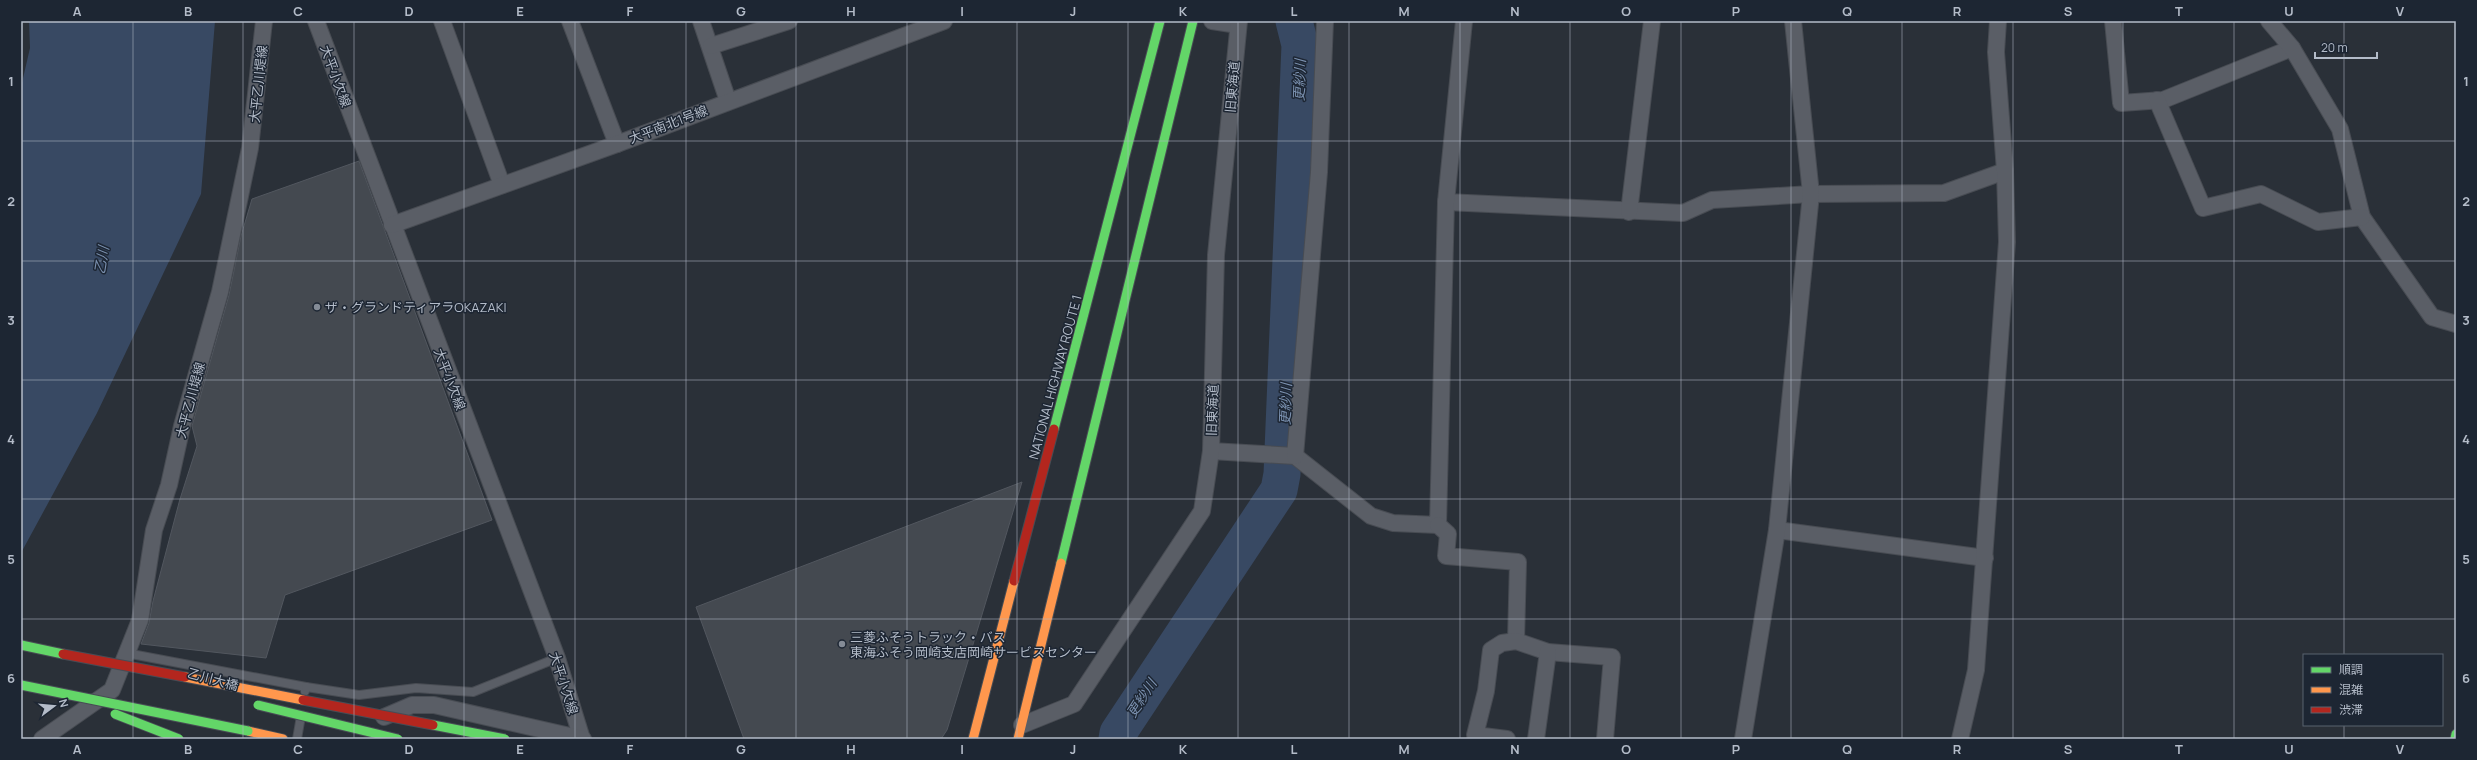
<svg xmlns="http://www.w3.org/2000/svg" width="2477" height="760" font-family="Manrope,'Noto Sans JP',sans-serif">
	<rect width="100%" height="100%" fill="#2a3038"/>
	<path fill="#384963" d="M 29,21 L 215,21 L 201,194 L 97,413 L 21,553 L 21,87 L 30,48 Z"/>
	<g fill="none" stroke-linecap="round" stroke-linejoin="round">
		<path stroke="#384963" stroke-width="37" d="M 1117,739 L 1118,733 L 1279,490 L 1282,474 L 1300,45 L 1294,21"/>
	</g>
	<g fill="#444950" stroke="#52575f">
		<path d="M 359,161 L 492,520 L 285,595 L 266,658 L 141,644 L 149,623 L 153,601 L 180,499 L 197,446 L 192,426 L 229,295 L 241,236 L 252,199 Z"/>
		<path d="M 1022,482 L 962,681 L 947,730 L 941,739 L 744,739 L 696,607 Z"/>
	</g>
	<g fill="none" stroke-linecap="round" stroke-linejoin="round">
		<defs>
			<g id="lane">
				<path d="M 126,653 L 306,687 L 305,691"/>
				<path d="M 306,687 L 359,695 L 416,688 L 473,692 L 557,658"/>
				<path d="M 297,739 L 301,716"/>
			</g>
			<g id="street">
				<path d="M 316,21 L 557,658 L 582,739"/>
				<path d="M 442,21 L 502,185"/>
				<path d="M 570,21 L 617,144"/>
				<path d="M 701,21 L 728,101"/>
				<path d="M 1212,21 L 1238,25"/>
				<path d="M 2113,21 L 2121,103 L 2163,100 L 2292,48"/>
				<path d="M 2269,21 L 2292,48 L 2340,129 L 2362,217 L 2432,317 L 2456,324"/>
				<path d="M 711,46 L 789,21"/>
				<path d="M 2157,100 L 2203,208 L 2261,194 L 2318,222 L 2362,217"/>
				<path d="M 1446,202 L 1683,213 L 1712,200 L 1811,194 L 1944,193 L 2005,171"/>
				<path d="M 1629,212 L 1652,21"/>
				<path d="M 392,225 L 617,144 L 944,21"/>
				<path d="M 1211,451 L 1295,456 L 1371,516 L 1393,523 L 1438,525 L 1446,202 L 1464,21"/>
				<path d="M 1295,456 L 1319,172 L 1325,21"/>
				<path d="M 1438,525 L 1448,534 L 1446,556 L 1518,562 L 1516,641"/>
				<path d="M 1777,530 L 1985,558"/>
				<path d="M 384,717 L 412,705 L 434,705 L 583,739"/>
				<path d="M 1022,725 L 1074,704 L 1202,511 L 1211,451 L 1216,255 L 1239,21"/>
				<path d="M 42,739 L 112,690 L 140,620 L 154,530 L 169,485 L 182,426 L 220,292 L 250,148 L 264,21"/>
				<path d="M 1507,739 L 1475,735 L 1486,691 L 1491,650 L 1502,643 L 1516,641 L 1548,652 L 1612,657 L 1605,739"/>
				<path d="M 1536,739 L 1548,652"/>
				<path d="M 1743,739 L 1777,530 L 1811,194 L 1793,21"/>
				<path d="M 1960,739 L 1976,670 L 2007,242 L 2005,171 L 1996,52 L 1998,21"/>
			</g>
			<g id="fast">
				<path d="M 1054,429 L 1160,21"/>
				<path d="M 1061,563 L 1193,21"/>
				<path d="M 21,645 L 63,654"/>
				<path d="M 2455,739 L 2456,734"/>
			</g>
			<g id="slow">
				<path d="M 248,731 L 283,739"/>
				<path d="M 973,739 L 1014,581"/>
				<path d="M 1018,739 L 1061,563"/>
			</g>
			<path id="jam" d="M 1014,581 L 1054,429"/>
		</defs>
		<use href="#lane" stroke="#484c53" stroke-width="10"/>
		<use href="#street" stroke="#484c53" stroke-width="18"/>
		<use href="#fast" stroke="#484c53" stroke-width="11"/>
		<use href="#slow" stroke="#484c53" stroke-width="11"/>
		<use href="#jam" stroke="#484c53" stroke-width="11"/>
		<use href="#lane" stroke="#5a5e66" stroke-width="8"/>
		<use href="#street" stroke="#5a5e66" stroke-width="16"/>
		<use href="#fast" stroke="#63d668" stroke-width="9"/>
		<use href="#slow" stroke="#ff974d" stroke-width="9"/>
		<use href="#jam" stroke="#b3261e" stroke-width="9"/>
		<defs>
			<g id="fast-bridge">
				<path d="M 21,685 L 248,731"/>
				<path d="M 258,705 L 398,739"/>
				<path d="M 115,714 L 179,739"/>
				<path d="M 433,725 L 505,739"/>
			</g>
			<path id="slow-bridge" d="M 185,677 L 303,700"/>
			<g id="jam-bridge">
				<path d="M 63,654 L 185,677"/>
				<path d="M 303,700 L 433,725"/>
			</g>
		</defs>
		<use href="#fast-bridge" stroke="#484c55" stroke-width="11" stroke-linecap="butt"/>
		<use href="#slow-bridge" stroke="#484c55" stroke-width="11" stroke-linecap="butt"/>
		<use href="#jam-bridge" stroke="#484c55" stroke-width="11" stroke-linecap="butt"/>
		<use href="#fast-bridge" stroke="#63d668" stroke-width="9"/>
		<use href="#slow-bridge" stroke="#ff974d" stroke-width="9"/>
		<use href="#jam-bridge" stroke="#b3261e" stroke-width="9"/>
	</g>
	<path fill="none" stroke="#b4bcc9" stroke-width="1" stroke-opacity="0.55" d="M 133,21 L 133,739M 243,21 L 243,739M 354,21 L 354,739M 464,21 L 464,739M 575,21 L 575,739M 686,21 L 686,739M 796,21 L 796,739M 907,21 L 907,739M 1017,21 L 1017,739M 1128,21 L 1128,739M 1238,21 L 1238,739M 1349,21 L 1349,739M 1460,21 L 1460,739M 1570,21 L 1570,739M 1681,21 L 1681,739M 1791,21 L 1791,739M 1902,21 L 1902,739M 2013,21 L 2013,739M 2123,21 L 2123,739M 2234,21 L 2234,739M 2344,21 L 2344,655M 21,141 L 2456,141M 21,261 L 2456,261M 21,380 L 2456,380M 21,499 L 2456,499M 21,619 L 2456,619M 2344,725 L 2344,739"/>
	<g fill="#848b96" stroke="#1d2633" stroke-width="1.5">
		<circle cx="317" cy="307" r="4"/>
		<circle cx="842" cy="644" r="4"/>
	</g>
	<g text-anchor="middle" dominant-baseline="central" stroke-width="3" stroke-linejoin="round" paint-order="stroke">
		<g font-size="13" fill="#b4bcc9" stroke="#1d2633">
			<text transform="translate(336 76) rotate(70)">大平小欠線</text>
			<text transform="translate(258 84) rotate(-84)">大平乙川堤線</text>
			<text transform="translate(1232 87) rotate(-85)">旧東海道</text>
			<text transform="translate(668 124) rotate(-21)">大平南北1号線</text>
			<text transform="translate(1055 377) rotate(-75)">NATIONAL HIGHWAY ROUTE 1</text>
			<text transform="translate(450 379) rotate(69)">大平小欠線</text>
			<text transform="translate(190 400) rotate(-75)">大平乙川堤線</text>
			<text transform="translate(1212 410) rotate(-88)">旧東海道</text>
			<text transform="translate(213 679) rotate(15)">乙川大橋</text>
			<text transform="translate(564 683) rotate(72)">大平小欠線</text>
		</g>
		<g font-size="13" fill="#b4bcc9" stroke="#1d2633" text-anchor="start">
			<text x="325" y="307">ザ・グランドティアラOKAZAKI</text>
			<text x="850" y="637">三菱ふそうトラック・バス<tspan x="850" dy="15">東海ふそう岡崎支店岡崎サービスセンター</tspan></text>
		</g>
		<g font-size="14" font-style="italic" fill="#7c92b1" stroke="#1d2633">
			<text transform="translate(1299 80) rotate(-88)">更紗川</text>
			<text transform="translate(101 260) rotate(-81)">乙川</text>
			<text transform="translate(1285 404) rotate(-88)">更紗川</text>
			<text transform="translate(1141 698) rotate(-57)">更紗川</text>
		</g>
	</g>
	<rect width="2477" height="760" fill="none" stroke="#1d2633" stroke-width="44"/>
	<rect x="2303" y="654" width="140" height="72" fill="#1d2633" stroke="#59626f"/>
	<rect x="2311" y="667" width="20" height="6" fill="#63d668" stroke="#59626f"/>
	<text x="2339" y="674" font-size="12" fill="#b4bcc9">順調</text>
	<rect x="2311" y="687" width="20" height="6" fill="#ff974d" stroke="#59626f"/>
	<text x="2339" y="694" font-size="12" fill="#b4bcc9">混雑</text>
	<rect x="2311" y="707" width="20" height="6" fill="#b3261e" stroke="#59626f"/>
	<text x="2339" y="714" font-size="12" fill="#b4bcc9">渋滞</text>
	<g transform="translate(54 706) rotate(74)" stroke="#1d2633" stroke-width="3" paint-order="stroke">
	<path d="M0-3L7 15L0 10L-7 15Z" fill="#b4bcc9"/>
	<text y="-6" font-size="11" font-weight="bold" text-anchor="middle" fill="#b4bcc9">N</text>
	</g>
	<path d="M2315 52v6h62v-6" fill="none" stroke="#b4bcc9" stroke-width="2"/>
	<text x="2321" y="52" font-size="12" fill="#b4bcc9" stroke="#1d2633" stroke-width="3" paint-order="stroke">20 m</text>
	<rect x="22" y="22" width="2433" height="716" fill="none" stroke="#b4bcc9" stroke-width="1.5"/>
	<g font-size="13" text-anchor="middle" font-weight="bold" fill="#b4bcc9">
		<text x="77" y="16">A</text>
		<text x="188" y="16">B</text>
		<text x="298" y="16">C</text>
		<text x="409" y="16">D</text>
		<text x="520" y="16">E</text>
		<text x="630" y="16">F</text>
		<text x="741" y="16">G</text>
		<text x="851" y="16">H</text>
		<text x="962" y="16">I</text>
		<text x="1073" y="16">J</text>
		<text x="1183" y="16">K</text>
		<text x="1294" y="16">L</text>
		<text x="1404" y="16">M</text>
		<text x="1515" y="16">N</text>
		<text x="1626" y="16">O</text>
		<text x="1736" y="16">P</text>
		<text x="1847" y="16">Q</text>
		<text x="1957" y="16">R</text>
		<text x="2068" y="16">S</text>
		<text x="2179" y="16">T</text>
		<text x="2289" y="16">U</text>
		<text x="2400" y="16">V</text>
		<text x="11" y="86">1</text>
		<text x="2466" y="86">1</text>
		<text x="11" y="206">2</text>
		<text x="2466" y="206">2</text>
		<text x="11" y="325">3</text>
		<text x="2466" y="325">3</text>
		<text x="11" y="444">4</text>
		<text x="2466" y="444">4</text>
		<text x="11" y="564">5</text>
		<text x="2466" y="564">5</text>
		<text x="11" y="683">6</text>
		<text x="2466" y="683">6</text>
		<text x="77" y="754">A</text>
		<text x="188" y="754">B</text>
		<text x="298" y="754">C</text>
		<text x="409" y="754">D</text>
		<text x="520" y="754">E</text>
		<text x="630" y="754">F</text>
		<text x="741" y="754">G</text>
		<text x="851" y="754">H</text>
		<text x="962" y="754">I</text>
		<text x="1073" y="754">J</text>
		<text x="1183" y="754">K</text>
		<text x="1294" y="754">L</text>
		<text x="1404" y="754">M</text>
		<text x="1515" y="754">N</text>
		<text x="1626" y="754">O</text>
		<text x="1736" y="754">P</text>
		<text x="1847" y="754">Q</text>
		<text x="1957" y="754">R</text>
		<text x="2068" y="754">S</text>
		<text x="2179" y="754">T</text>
		<text x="2289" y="754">U</text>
		<text x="2400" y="754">V</text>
	</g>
</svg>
